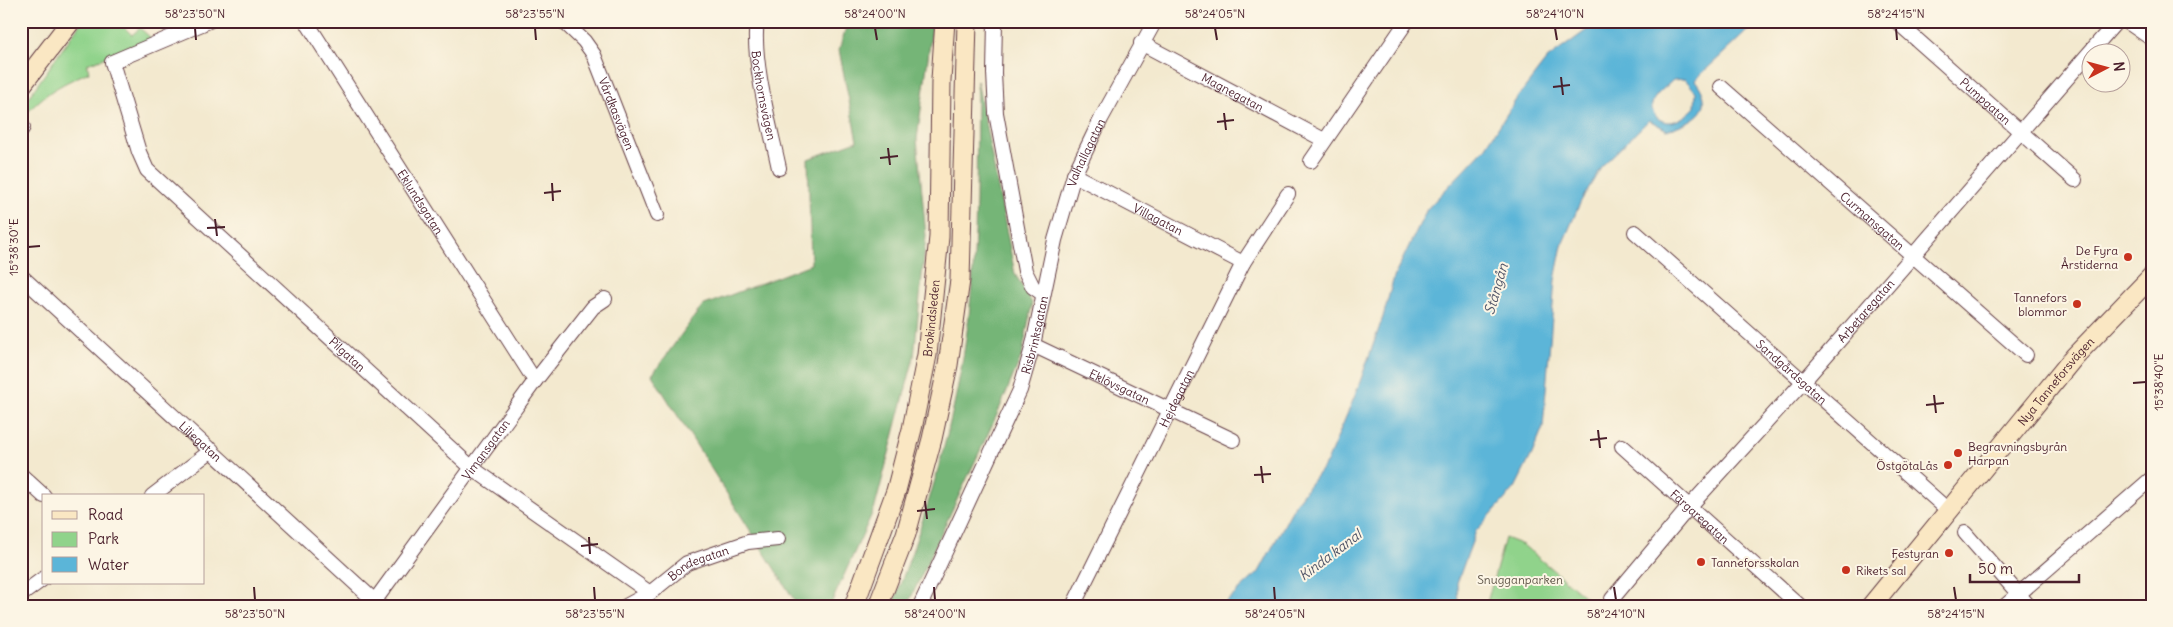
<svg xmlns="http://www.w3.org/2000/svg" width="2173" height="627" font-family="Delius,sans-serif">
	<rect width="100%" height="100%" fill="#fcf5e5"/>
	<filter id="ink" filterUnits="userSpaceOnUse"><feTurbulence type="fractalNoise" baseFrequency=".02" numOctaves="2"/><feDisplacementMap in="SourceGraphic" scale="10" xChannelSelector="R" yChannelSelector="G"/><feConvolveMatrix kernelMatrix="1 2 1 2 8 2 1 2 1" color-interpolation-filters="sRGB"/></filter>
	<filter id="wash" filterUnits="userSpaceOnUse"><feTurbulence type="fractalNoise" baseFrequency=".0096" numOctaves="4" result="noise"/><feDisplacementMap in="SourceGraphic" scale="20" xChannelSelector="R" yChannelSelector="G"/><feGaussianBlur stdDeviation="1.12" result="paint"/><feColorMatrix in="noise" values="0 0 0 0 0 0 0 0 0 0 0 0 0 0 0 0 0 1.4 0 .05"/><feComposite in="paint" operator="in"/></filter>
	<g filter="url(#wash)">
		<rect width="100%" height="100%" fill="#f3e9cf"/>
		<g fill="#90d38b" stroke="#6d795b">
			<path d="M 82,21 L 118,21 L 132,35 L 140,28 L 153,40 L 87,64 L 89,72 C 57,86 43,94 21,120 L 21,108 Z"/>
			<path d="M 1505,538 L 1523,545 L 1596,606 L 1486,606 Z"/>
		</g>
		<g fill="#74b577" stroke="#5f6a51">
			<path d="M 848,21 L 933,21 L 917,139 L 926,236 L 914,357 L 875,507 L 830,606 L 798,606 L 652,375 L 702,306 L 811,264 L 808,159 L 857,141 L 839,50 Z"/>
			<path d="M 977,81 L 1015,274 L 1032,303 L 1022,355 L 996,417 L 907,606 L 892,606 C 928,513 957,416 969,316 C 978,239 976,159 977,81 Z"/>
		</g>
		<path fill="#5bb5d8" stroke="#526a82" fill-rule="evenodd" d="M 1599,21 L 1758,21 L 1695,80 C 1718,110 1694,121 1667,130 L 1649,120 L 1602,166 L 1581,201 L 1562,245 L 1555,280 L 1543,427 L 1532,454 L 1515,488 L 1476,531 L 1457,583 L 1458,606 L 1222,606 L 1259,572 L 1297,501 L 1327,462 L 1356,393 L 1383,317 L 1394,277 L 1427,209 L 1486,147 L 1517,98 L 1547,59 ZM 1685,79 L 1696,92 L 1695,107 C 1685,118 1667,130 1655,115 C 1653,112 1651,108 1652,104 C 1654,95 1666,87 1673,80 Z"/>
	</g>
	<g filter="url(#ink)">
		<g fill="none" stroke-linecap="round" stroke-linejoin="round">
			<defs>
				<g id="street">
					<path id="s1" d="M 209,21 L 112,62 L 139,152 L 147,170 L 472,468 L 650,593"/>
					<path id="s2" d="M 306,21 L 535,381"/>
					<path id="s3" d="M 563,21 L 584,41 L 594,55 L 657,215"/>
					<path id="s4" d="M 757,21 C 751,58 771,130 779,168"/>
					<path d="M 995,21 L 994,73 L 996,113 L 1025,271 L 1033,287 L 1043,294"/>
					<path id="s5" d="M 1896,21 L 2075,180"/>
					<path d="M 2126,21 L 2152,39"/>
					<path id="s6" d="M 1141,43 L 1324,140"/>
					<path id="s7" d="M 1721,87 L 2026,355"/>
					<path d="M 21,130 L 23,127"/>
					<path d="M 1311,161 L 1407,21"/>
					<path id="s8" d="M 1074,175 L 1243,263"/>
					<path id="s9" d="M 1635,232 L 1949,511"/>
					<path id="s10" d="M 21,276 L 380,606"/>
					<path id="s11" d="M 1033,345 L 1233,440"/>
					<path id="s12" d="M 1622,446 L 1800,606"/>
					<path d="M 21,475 L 44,496"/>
					<path d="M 152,496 L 212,450"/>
					<path d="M 1965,533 L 2029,606"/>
					<path d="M 21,595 L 44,578"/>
					<path id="s13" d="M 1612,599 L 1689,507 L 1803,382 L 2117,21"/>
					<path id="s14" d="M 371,606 L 535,381 L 593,307 L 605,299"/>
					<path id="s15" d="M 626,606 L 650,593 L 687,563 L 748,542 L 778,539"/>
					<path id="s16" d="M 920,606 L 1020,390 L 1033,345 L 1055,240 L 1074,175 L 1101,119 L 1155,21"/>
					<path id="s17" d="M 1073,606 L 1243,263 L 1288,194"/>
					<path d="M 2005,606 L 2152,478"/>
				</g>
				<g id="secondary">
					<path d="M 21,86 L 71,21"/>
					<path id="s18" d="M 854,606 L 896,491 L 912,429 L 927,355 L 939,237 L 941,80 L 945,21"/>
					<path d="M 878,606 L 906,534 L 932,439 L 948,365 L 960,280 L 967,21"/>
					<path id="s19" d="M 1871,606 L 2075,356 L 2152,276"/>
				</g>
			</defs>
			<use href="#street" stroke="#633d44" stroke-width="16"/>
			<use href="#secondary" stroke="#633d44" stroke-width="21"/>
			<use href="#street" stroke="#fff" stroke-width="14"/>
			<use href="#secondary" stroke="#fae7c3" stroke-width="19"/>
		</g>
	</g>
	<path fill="none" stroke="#4a1f2b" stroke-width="2" d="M 195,28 L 196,40M 535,28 L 536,40M 875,28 L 877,40M 1215,28 L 1217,40M 1555,28 L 1557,40M 1896,28 L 1897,40M 1561,77 L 1563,95M 1553,87 L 1570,85M 1224,113 L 1226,130M 1217,122 L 1234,120M 888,148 L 890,165M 880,158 L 898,156M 552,183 L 553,201M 544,193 L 561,191M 215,219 L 217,236M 207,228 L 225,227M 28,247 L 40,246M 2133,383 L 2146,382M 1934,395 L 1936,413M 1926,405 L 1944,403M 1598,430 L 1600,448M 1590,440 L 1607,438M 1261,466 L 1263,483M 1254,475 L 1271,474M 925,501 L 927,519M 917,511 L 935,509M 589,537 L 590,554M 581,546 L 598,544M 254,587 L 255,600M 594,587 L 595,600M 934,587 L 935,600M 1274,587 L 1275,600M 1614,587 L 1616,600M 1954,587 L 1956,600"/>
	<g fill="#c8321e" stroke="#fcf5e5" stroke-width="2">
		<circle cx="2128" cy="257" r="5"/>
		<circle cx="2077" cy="304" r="5"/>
		<circle cx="1958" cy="453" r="5"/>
		<circle cx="1948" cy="465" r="5"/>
		<circle cx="1949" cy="553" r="5"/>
		<circle cx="1701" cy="562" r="5"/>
		<circle cx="1846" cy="570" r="5"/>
	</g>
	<g text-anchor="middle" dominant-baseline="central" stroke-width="4" stroke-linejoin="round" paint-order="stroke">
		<g font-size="12" fill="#4a1f2b" stroke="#fcf5e5">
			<text stroke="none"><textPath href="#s6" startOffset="104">Magnegatan</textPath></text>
			<text stroke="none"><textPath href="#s4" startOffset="75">Bockhornsvägen</textPath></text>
			<text stroke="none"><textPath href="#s5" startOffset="120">Pumpgatan</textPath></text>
			<text stroke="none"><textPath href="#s3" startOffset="109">Vårdkasvägen</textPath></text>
			<text stroke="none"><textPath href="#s16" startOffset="485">Valhallagatan</textPath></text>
			<text stroke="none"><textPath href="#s2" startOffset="214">Eklundsgatan</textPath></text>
			<text stroke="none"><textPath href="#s8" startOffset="95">Villagatan</textPath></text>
			<text stroke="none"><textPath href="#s7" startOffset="202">Curmansgatan</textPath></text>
			<text stroke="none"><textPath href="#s13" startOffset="384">Arbetaregatan</textPath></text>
			<text stroke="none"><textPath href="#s18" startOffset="299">Brokindsleden</textPath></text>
			<text stroke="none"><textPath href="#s16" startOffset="295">Risbrinksgatan</textPath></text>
			<text stroke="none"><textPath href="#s1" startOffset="491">Pilgatan</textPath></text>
			<text stroke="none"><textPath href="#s9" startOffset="210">Sandgårdsgatan</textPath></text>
			<text stroke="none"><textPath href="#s19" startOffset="291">Nya Tanneforsvägen</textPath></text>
			<text stroke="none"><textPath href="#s11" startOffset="96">Eklövsgatan</textPath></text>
			<text stroke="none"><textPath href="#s17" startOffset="232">Hejdegatan</textPath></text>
			<text stroke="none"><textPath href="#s10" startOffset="244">Liljegatan</textPath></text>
			<text stroke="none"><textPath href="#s14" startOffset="194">Vimansgatan</textPath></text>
			<text stroke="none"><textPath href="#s12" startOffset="105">Färgaregatan</textPath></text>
			<text stroke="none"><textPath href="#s15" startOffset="85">Bondegatan</textPath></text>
		</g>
		<g font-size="12" fill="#4a1f2b" stroke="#fcf5e5" text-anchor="end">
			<text x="2118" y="250">De Fyra<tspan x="2118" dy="14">Årstiderna</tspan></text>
			<text x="2067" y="297">Tannefors<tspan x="2067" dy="14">blommor</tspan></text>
			<text x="1968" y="446" text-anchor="start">Begravningsbyrån<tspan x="1968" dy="14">Harpan</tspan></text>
			<text x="1938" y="465">ÖstgötaLås</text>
			<text x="1939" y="553">Festyran</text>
			<text x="1711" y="562" text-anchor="start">Tanneforsskolan</text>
			<text x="1856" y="570" text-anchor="start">Rikets sal</text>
		</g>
		<g font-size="12" fill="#5f5548" stroke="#fcf5e5">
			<text x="1520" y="579">Snugganparken</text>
		</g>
		<g font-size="14" font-style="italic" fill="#505468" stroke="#fcf5e5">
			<text transform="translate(1496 289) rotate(-74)">Stångån</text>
			<text transform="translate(1330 555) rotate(-37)">Kinda kanal</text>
		</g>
	</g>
	<rect width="2173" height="627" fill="none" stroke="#fcf5e5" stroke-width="55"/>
	<rect x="42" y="494" width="162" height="90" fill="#fcf5e5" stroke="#b59f9b"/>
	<rect x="52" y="511" width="25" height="8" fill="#fae7c3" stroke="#b59f9b"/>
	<text x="88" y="520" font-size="15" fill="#4a1f2b">Road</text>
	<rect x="52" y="532" width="25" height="15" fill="#90d38b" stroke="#b59f9b"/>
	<text x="88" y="544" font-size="15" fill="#4a1f2b">Park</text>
	<rect x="52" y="557" width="25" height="15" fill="#5bb5d8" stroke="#b59f9b"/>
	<text x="88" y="570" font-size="15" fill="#4a1f2b">Water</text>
	<g transform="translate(2106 68) rotate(84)"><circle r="24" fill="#fcf5e5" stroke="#b59f9b"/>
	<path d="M0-4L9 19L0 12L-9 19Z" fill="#c8321e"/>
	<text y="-8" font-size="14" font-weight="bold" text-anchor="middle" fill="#4a1f2b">N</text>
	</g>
	<path d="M1970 574v8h109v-8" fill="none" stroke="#4a1f2b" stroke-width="2.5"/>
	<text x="1978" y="574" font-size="15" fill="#4a1f2b" stroke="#fcf5e5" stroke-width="4" paint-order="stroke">50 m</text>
	<rect x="28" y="28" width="2118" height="572" fill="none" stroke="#4a1f2b" stroke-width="2"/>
	<g font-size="12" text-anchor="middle" fill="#4a1f2b">
		<text x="195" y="18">58°23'50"N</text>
		<text x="535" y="18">58°23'55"N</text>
		<text x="875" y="18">58°24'00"N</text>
		<text x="1215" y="18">58°24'05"N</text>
		<text x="1555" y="18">58°24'10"N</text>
		<text x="1896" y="18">58°24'15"N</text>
		<text transform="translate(14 247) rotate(-90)" y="4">15°38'30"E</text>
		<text transform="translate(2159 382) rotate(-90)" y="4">15°38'40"E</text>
		<text x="255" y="618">58°23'50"N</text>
		<text x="595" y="618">58°23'55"N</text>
		<text x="935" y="618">58°24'00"N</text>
		<text x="1275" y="618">58°24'05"N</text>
		<text x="1616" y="618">58°24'10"N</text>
		<text x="1956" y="618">58°24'15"N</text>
	</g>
</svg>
